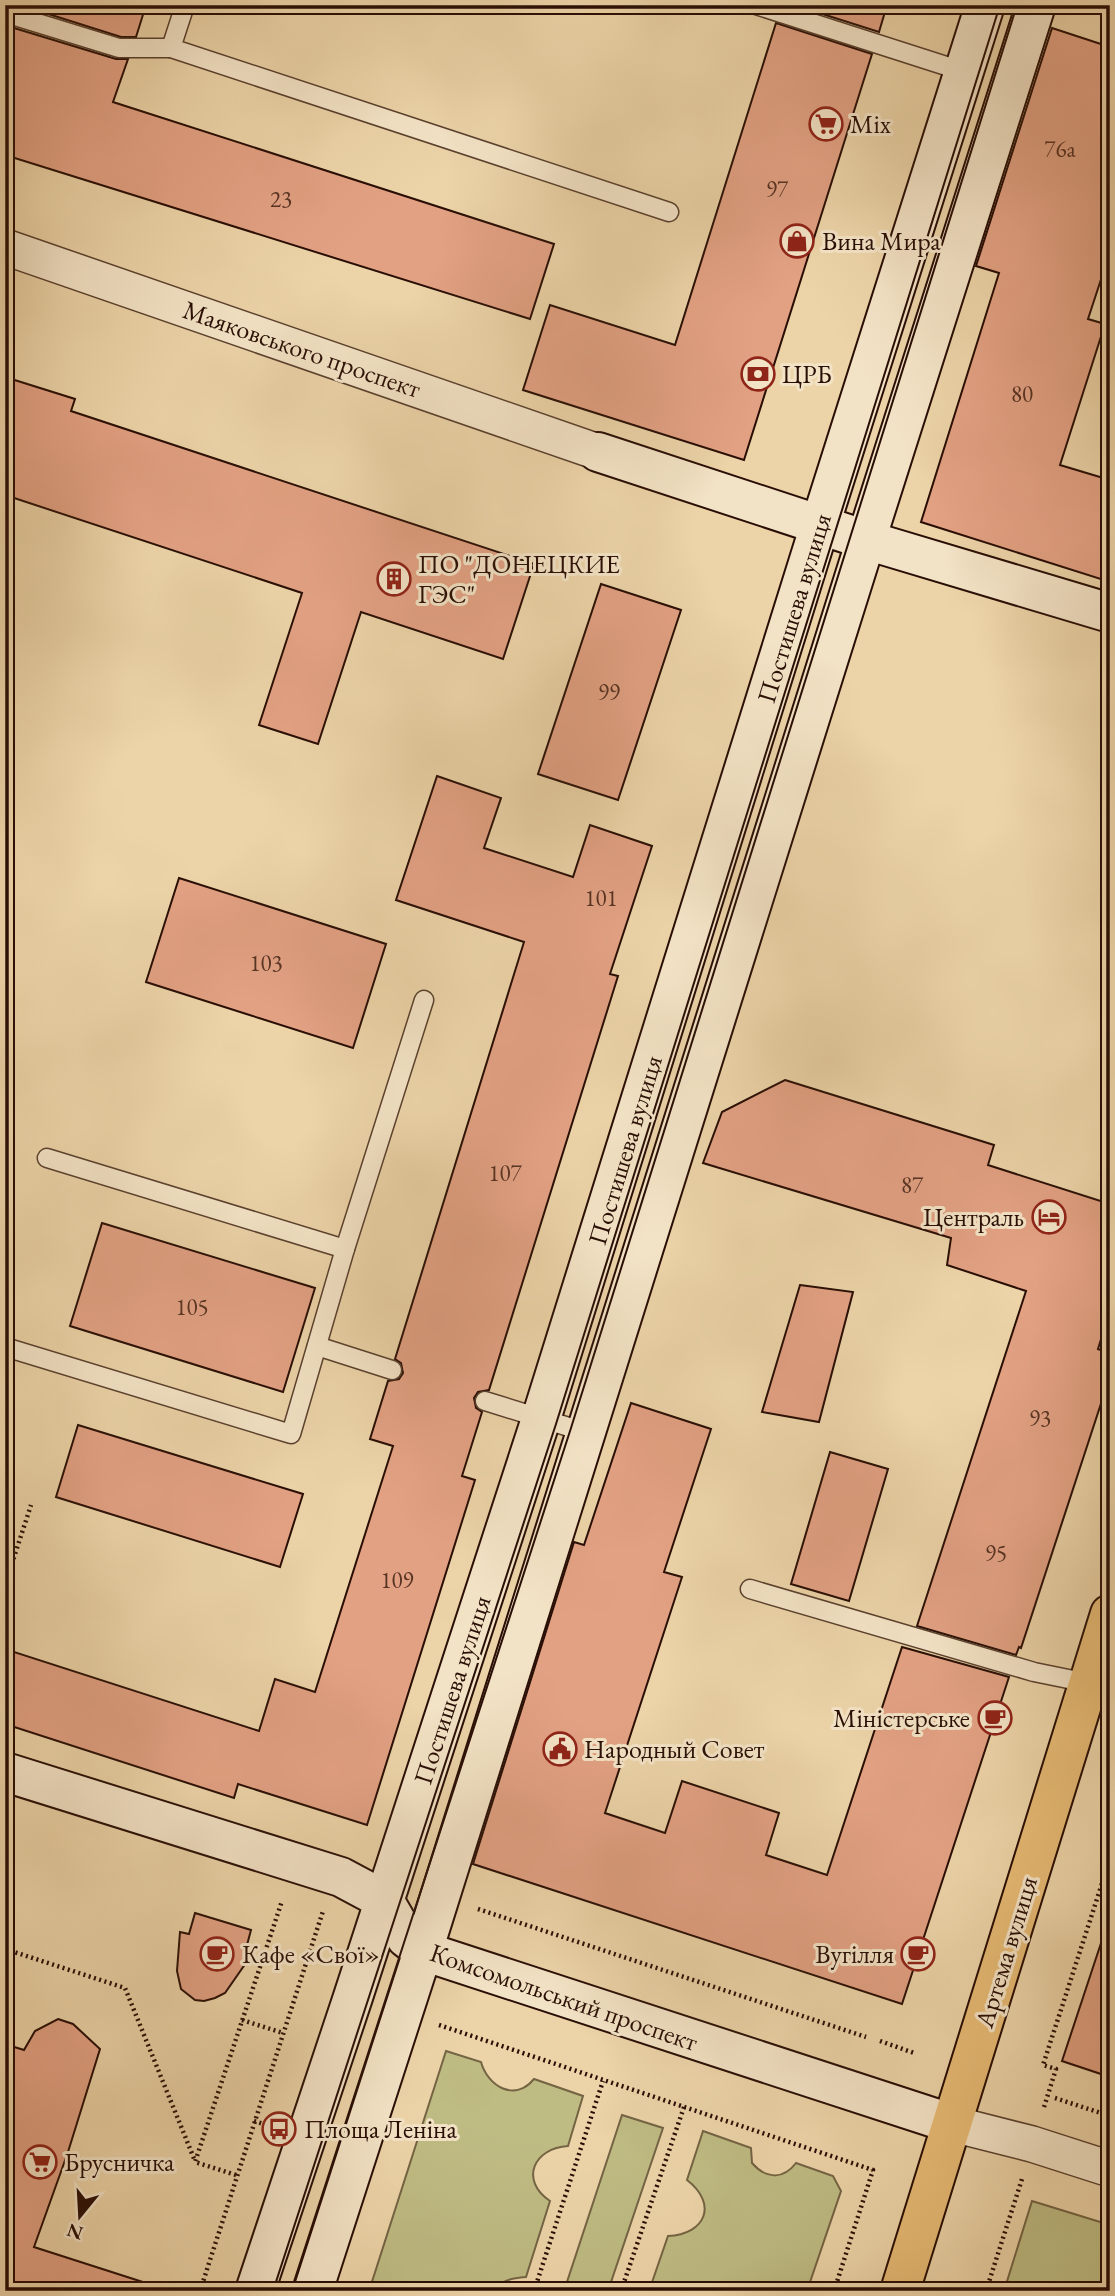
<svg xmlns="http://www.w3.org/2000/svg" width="1115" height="2296" font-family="'EB Garamond',serif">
	<rect width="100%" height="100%" fill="#ecd4a8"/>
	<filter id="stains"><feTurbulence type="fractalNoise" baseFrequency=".00286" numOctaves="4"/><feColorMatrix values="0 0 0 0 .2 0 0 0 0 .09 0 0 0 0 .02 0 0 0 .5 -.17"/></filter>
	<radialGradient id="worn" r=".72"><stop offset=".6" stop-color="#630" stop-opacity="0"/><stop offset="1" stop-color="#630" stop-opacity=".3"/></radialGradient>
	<g fill="#bebb83" stroke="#746444" stroke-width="2">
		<path d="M 446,2051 L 481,2062 C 488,2087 515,2102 534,2079 L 583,2096 L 568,2146 C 534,2148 519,2180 550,2201 L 526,2277 C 512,2278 502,2280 494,2291 L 369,2291 Z"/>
		<path d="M 622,2115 L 663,2128 L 608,2291 L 564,2291 Z"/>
		<path d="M 703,2131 L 751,2148 L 752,2163 C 766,2179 783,2180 796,2163 L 833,2176 L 841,2191 L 807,2291 L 649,2291 L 668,2236 C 706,2234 718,2204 687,2180 Z"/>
		<path d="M 1032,2201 L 1110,2225 L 1110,2291 L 1004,2291 Z"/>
	</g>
	<g fill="#e2a183" stroke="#290e05" stroke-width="2">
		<path d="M 44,5 L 146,5 L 136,37 L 121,37 L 42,12 Z"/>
		<path d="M 794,5 L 887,5 L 879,32 Z"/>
		<path d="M 776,23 L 872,54 L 744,460 L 523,390 L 550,305 L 675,345 Z"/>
		<path d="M 14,28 L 116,59 L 128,59 L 113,102 L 554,244 L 530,319 L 5,155 L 5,56 Z"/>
		<path d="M 1052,28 L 1110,47 L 1110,252 L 1088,319 L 1105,324 L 1060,465 L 1110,480 L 1110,582 L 921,522 L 999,273 L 976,266 Z"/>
		<path d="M 5,377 L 75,399 L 71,411 L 534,564 L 503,659 L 361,612 L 318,744 L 259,725 L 302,593 L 5,495 Z"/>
		<path d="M 601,584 L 681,610 L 618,800 L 538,774 Z"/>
		<path d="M 437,776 L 501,798 L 484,848 L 573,877 L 590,825 L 652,846 L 610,974 L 618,976 L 489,1390 L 478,1392 L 474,1398 L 476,1408 L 482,1412 L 462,1476 L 475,1480 L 367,1825 L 238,1784 L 234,1798 L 5,1724 L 5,1649 L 259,1731 L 275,1679 L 315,1692 L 393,1446 L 370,1439 L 388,1381 L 399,1379 L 403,1373 L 401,1363 L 395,1359 L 524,942 L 396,900 Z"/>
		<path d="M 179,878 L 386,944 L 353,1048 L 146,982 Z"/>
		<path d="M 785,1080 L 994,1145 L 988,1165 L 1110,1204 L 1110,1310 L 1098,1349 L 1110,1353 L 1110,1376 L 1021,1648 L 1019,1647 L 1016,1655 L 917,1626 L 1026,1291 L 947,1265 L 951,1238 L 703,1163 L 722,1112 Z"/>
		<path d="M 102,1223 L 315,1288 L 283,1392 L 70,1326 Z"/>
		<path d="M 800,1285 L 853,1292 L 819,1422 L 762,1412 Z"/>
		<path d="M 631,1403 L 711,1429 L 664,1572 L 682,1577 L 605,1813 L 665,1833 L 682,1781 L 779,1813 L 766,1855 L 827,1875 L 902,1647 L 1009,1677 L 902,2004 L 473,1864 L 574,1542 L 584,1545 Z"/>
		<path d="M 78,1425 L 303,1494 L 280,1567 L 56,1497 Z"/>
		<path d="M 830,1452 L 888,1469 L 849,1601 L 791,1584 Z"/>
		<path d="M 195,1913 L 251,1930 L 247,1945 L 257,1947 L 225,1993 L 215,1998 L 204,2001 L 195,2000 L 181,1989 L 177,1971 L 180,1932 L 189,1934 Z"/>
		<path d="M 1103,1937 L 1110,1938 L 1110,2077 L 1062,2061 Z"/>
		<path d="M 58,2019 L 73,2024 L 100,2049 L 68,2152 L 34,2247 L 149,2284 L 148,2291 L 5,2291 L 5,2044 L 24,2050 L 35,2031 Z"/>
	</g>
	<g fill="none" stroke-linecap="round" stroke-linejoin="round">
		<defs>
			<g id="lane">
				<path d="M 185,5 L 171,48 L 669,212"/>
				<path d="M 756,5 L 965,72"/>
				<path d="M 5,13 L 119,48 L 171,48"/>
				<path d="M 47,1158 L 345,1249"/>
				<path d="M 317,1346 L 392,1370"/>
				<path d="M 5,1347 L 291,1434 L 345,1249 L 424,1000"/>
				<path d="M 485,1401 L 585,1432"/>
				<path d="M 750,1589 L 1034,1672 L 1088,1683 L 1110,1690"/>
			</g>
			<g id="street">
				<path d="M 5,247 L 598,452"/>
				<path d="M 953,2124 L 1032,2144 L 1110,2169"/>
			</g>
			<g id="secondary">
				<path d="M 598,452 L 866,540 L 1110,613"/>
				<path d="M 5,1772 L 341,1877 L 384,1900 L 406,1938 L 423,1951 L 953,2124"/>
				<path d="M 255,2291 L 353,1997 L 541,1419 L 820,525 L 985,5"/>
				<path d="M 313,2291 L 423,1951 L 866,540 L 1036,5"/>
			</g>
			<path id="primary" d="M 900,2291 L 1110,1614"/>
		</defs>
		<use href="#lane" stroke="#5a402e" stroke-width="21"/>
		<use href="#street" stroke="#5a402e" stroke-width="38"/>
		<use href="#secondary" stroke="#290e05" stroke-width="42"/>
		<use href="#primary" stroke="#290e05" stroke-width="42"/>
		<g stroke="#290e05" stroke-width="4.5" stroke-dasharray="2 3.5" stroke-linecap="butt">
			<path d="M 5,1585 L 31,1505"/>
			<path d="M 478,1909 L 866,2037"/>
			<path d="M 5,1949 L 125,1988 L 195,2161"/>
			<path d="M 242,2020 L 283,2033"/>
			<path d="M 439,2025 L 873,2170 L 834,2291"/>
			<path d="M 880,2041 L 914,2053"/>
			<path d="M 1055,2098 L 1110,2116"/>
			<path d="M 1044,2107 L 1056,2069 L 1043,2065 L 1110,1859"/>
			<path d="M 254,2121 L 270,2126"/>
			<path d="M 236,2175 L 195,2162 L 282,1901"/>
			<path d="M 200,2291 L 323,1911"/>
			<path d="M 534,2291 L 603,2081"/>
			<path d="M 621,2291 L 684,2107"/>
			<path d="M 986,2291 L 1022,2179"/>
		</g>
		<use href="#lane" stroke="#f3e3c6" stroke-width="18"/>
		<use href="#street" stroke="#f3e3c6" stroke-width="35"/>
		<use href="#secondary" stroke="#f3e3c6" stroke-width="38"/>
		<use href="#primary" stroke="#e6ba74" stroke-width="38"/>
		<g stroke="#290e05" stroke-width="2">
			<path d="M 273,2291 L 556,1424 L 1000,5"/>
			<path d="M 291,2291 L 571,1428 L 1017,5"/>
		</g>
	</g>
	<defs>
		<symbol id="supermarket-ring" viewBox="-11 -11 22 22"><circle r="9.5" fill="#f3e3c6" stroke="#8f2418" stroke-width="1.5"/><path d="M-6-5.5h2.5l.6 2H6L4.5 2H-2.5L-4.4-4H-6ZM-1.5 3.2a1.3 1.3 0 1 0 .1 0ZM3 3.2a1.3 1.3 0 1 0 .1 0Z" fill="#8f2418"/></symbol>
		<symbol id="shop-ring" viewBox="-11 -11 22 22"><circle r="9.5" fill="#f3e3c6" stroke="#8f2418" stroke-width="1.5"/><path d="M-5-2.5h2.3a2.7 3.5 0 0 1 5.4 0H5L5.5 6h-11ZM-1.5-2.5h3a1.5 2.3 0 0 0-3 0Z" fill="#8f2418"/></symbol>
		<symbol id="bank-ring" viewBox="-11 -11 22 22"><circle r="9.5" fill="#f3e3c6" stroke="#8f2418" stroke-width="1.5"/><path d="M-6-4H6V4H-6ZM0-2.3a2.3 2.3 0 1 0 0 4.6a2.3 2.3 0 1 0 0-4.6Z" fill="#8f2418"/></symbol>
		<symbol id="building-ring" viewBox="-11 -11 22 22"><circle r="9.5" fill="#f3e3c6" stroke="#8f2418" stroke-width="1.5"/><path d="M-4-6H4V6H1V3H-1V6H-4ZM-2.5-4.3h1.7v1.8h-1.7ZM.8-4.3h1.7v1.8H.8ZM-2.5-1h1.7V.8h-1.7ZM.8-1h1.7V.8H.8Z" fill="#8f2418"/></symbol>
		<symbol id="hotel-ring" viewBox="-11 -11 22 22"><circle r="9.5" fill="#f3e3c6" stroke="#8f2418" stroke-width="1.5"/><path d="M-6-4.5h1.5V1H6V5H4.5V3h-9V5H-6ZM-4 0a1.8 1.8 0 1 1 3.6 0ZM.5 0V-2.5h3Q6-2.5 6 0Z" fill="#8f2418"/></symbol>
		<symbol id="cafe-ring" viewBox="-11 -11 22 22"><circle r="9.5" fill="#f3e3c6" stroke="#8f2418" stroke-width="1.5"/><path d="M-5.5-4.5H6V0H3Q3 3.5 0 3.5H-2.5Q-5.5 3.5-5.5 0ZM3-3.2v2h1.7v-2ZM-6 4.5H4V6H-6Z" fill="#8f2418"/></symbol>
		<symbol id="civic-ring" viewBox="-11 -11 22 22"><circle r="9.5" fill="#f3e3c6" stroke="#8f2418" stroke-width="1.5"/><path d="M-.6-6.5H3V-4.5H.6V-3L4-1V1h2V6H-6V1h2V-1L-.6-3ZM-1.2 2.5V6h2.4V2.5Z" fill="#8f2418"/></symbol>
		<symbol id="bus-ring" viewBox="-11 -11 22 22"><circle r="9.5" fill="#f3e3c6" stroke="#8f2418" stroke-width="1.5"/><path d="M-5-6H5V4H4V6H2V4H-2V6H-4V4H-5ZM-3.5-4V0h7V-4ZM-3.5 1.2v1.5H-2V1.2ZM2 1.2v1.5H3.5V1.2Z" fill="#8f2418"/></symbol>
	</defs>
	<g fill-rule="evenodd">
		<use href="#supermarket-ring" x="807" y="105" width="38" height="38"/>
		<use href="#shop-ring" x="778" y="222" width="38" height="38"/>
		<use href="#bank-ring" x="739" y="355" width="38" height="38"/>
		<use href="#building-ring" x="375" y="560" width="38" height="38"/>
		<use href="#hotel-ring" x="1030" y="1198" width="38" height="38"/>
		<use href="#cafe-ring" x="976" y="1699" width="38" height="38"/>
		<use href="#civic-ring" x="541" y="1730" width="38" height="38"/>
		<use href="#cafe-ring" x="198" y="1935" width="38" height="38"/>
		<use href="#cafe-ring" x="899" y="1935" width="38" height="38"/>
		<use href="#bus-ring" x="260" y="2110" width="38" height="38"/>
		<use href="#supermarket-ring" x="21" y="2143" width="38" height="38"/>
	</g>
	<g text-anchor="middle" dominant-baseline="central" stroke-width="6" stroke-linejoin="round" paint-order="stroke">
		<g font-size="23" fill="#573324">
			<text x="1060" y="149">76а</text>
			<text x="777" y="189">97</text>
			<text x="281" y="199">23</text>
			<text x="1022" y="394">80</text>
			<text x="609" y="692">99</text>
			<text x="601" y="898">101</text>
			<text x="266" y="963">103</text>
			<text x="505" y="1173">107</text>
			<text x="912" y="1185">87</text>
			<text x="192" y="1307">105</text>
			<text x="1040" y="1418">93</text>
			<text x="996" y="1553">95</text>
			<text x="397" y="1580">109</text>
		</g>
		<g font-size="26" fill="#290e05" stroke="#f3e3c6" text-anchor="start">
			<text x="850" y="124">Mix</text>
			<text x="822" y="241">Вина Мира</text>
			<text x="782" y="374">ЦРБ</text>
			<text x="418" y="564">ПО "ДОНЕЦКИЕ<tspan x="418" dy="30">ГЭС"</tspan></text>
			<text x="1024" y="1217" text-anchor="end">Централь</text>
			<text x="970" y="1718" text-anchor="end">Міністерське</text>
			<text x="584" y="1749">Народный Совет</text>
			<text x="242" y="1954">Кафе «Свої»</text>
			<text x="894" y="1954" text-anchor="end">Вугілля</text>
			<text x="304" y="2129">Площа Леніна</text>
			<text x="64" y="2162">Брусничка</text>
		</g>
		<g font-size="26" fill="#290e05" stroke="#f3e3c6">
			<text transform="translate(302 349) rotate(19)">Маяковського проспект</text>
			<text transform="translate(794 608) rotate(-73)">Постишева вулиця</text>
			<text transform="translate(625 1150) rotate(-73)">Постишева вулиця</text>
			<text transform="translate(452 1690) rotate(-72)">Постишева вулиця</text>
			<text transform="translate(1006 1952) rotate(-73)">Артема вулиця</text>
			<text transform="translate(564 1997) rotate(19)">Комсомольський проспект</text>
		</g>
	</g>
	<rect width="1115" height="2296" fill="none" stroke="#ecd4a8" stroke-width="28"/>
	<rect x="7" y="7" width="1101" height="2282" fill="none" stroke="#290e05" stroke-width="3.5"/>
	<rect x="14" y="14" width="1087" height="2268" fill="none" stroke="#290e05" stroke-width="2"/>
	<g transform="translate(80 2216) rotate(198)" stroke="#f3e3c6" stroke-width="5" paint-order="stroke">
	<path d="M0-5L12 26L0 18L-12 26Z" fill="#290e05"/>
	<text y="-10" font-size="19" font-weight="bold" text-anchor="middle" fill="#290e05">N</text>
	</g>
	<rect width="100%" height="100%" filter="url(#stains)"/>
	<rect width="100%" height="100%" fill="url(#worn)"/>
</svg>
